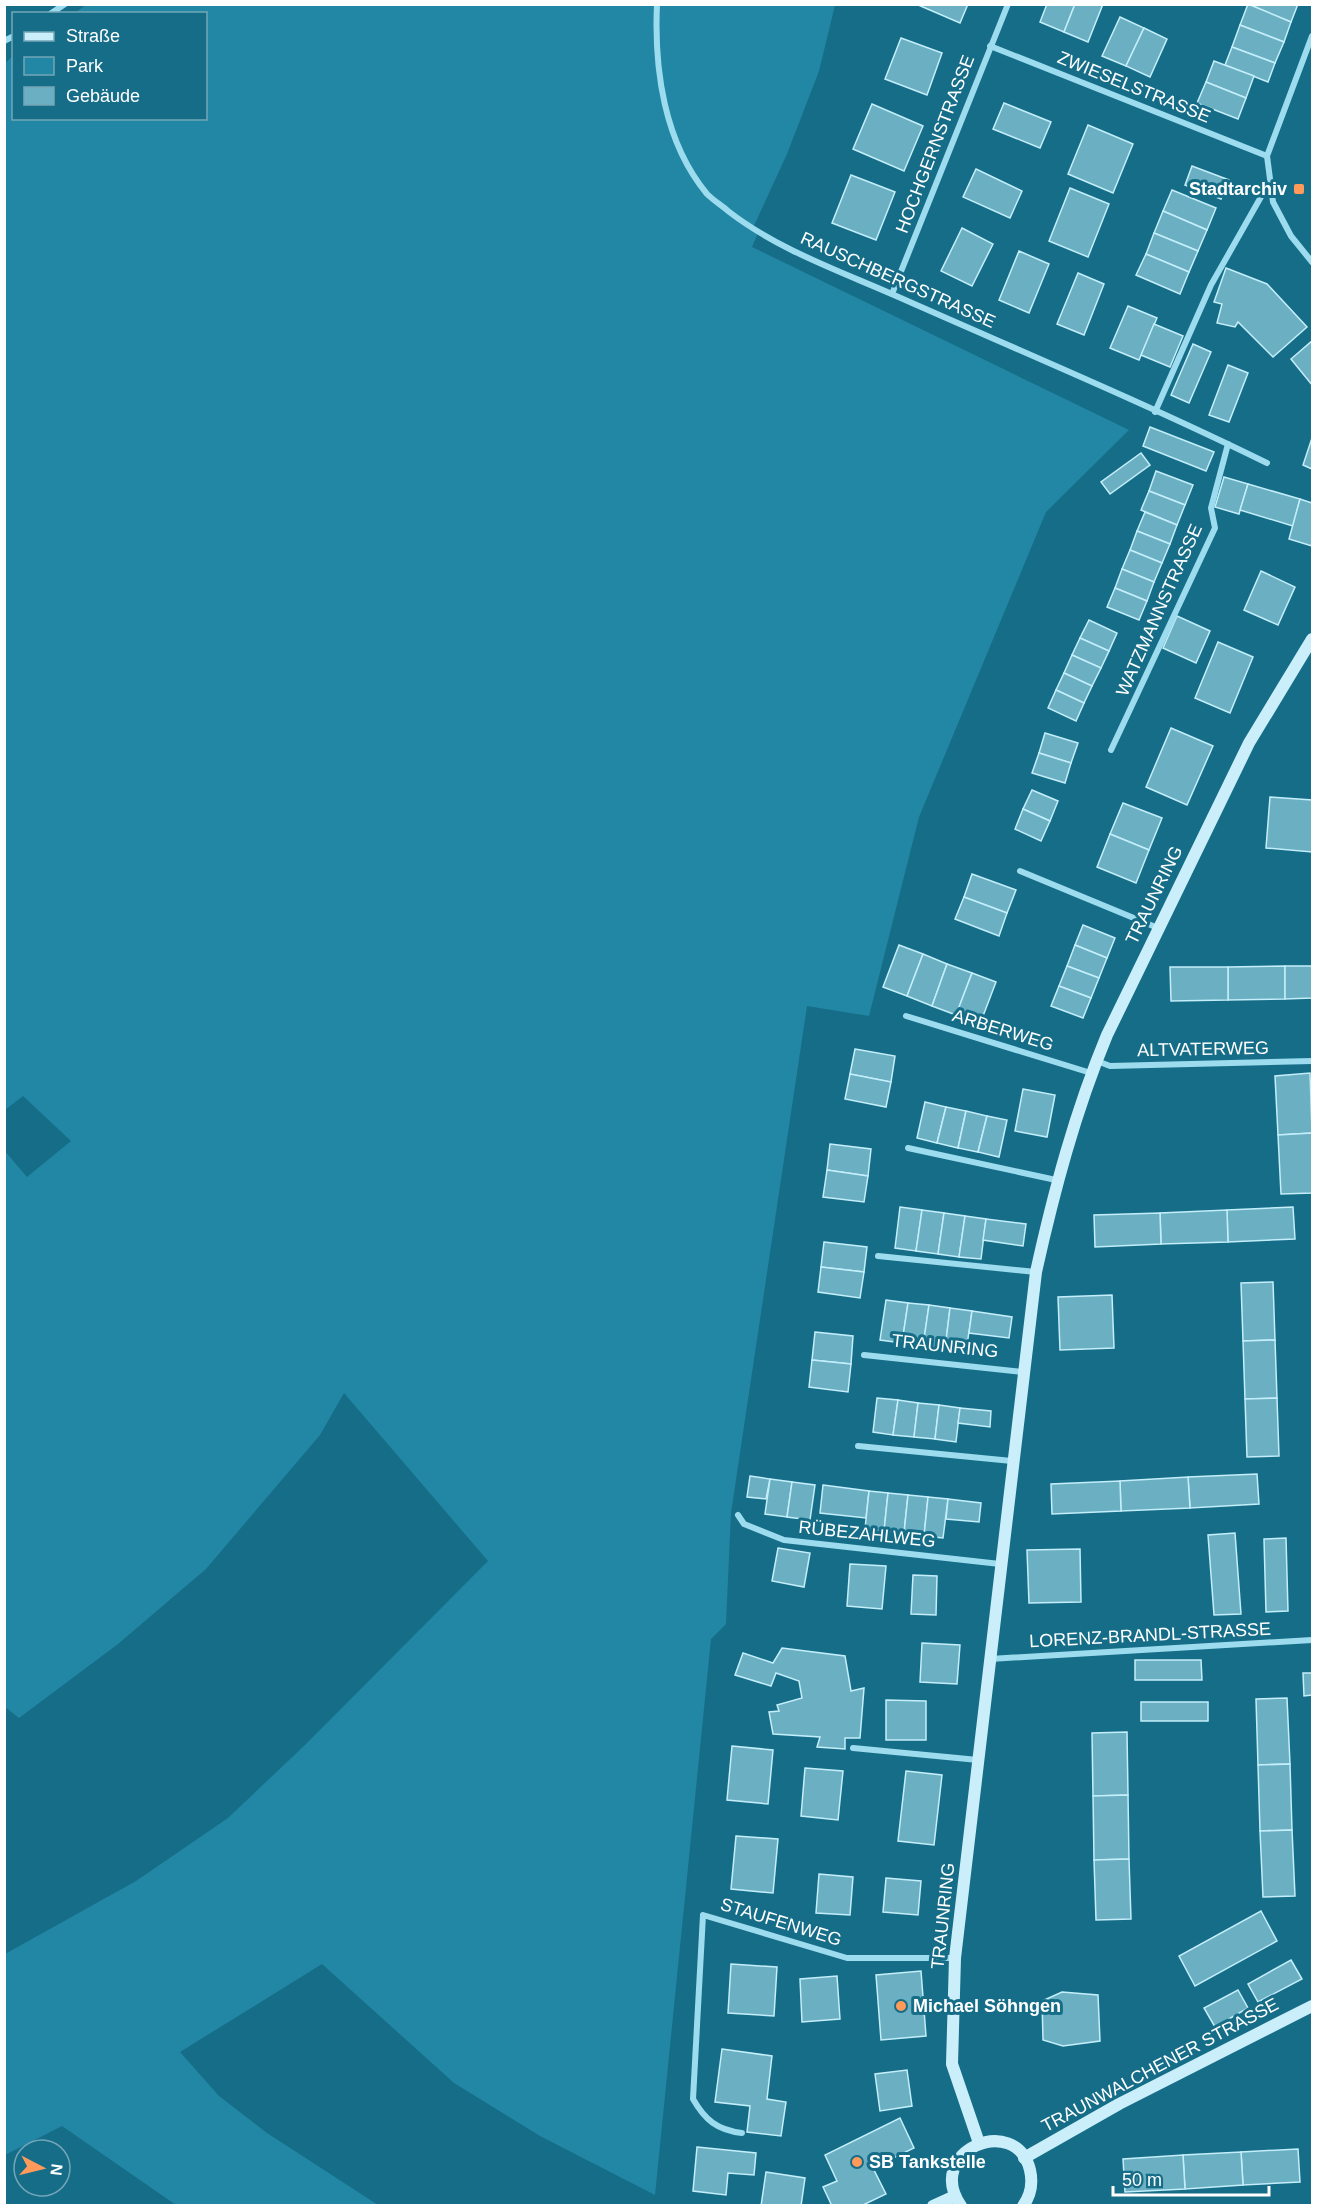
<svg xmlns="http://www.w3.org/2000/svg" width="1317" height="2210" font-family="Arial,sans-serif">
	<rect width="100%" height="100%" fill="#166d88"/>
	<path fill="#2287a4" d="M 87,4 L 835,5 L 819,71 L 787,154 L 752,230 L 758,233 L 752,247 L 1129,430 L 1046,512 L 919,817 L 869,1016 L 807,1006 L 731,1513 L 726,1624 L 711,1639 L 655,2195 L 540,2136 L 454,2083 L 322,1964 L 180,2052 L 219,2096 L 267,2133 L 378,2205 L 176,2205 L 62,2126 L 5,2155 L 5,1954 L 136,1881 L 228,1818 L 306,1744 L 488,1561 L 344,1393 L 320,1435 L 206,1569 L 118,1644 L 19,1718 L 5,1707 L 4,1150 L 27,1177 L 71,1141 L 23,1096 L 5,1110 L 5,63 L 13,56 L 14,118 L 206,118 L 206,14 L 75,13 Z"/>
	<g fill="#6bafc3" stroke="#c3eefa" stroke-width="1.5">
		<path d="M 916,4 L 968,4 L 960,23 Z"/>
		<path d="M 1047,4 L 1075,4 L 1064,32 L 1040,22 Z"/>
		<path d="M 1075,4 L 1103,4 L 1088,42 L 1064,32 Z"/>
		<path d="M 1248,4 L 1298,4 L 1291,22 Z"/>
		<path d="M 1248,4 L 1291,22 L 1284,42 L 1240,25 Z"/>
		<path d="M 1120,17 L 1144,28 L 1126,66 L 1102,56 Z"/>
		<path d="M 1240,25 L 1284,42 L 1275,63 L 1232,47 Z"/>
		<path d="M 1144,28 L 1167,39 L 1150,77 L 1126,66 Z"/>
		<path d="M 901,38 L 942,53 L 927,95 L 885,79 Z"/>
		<path d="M 1232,47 L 1275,63 L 1268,82 L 1225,65 Z"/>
		<path d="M 1214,61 L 1254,76 L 1246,98 L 1206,82 Z"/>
		<path d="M 1206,82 L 1246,98 L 1238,119 L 1197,103 Z"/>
		<path d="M 1004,103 L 1051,122 L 1040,148 L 993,129 Z"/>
		<path d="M 872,104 L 923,126 L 904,171 L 853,149 Z"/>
		<path d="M 1088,125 L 1133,144 L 1113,193 L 1068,174 Z"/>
		<path d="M 1192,166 L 1229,180 L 1221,199 L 1185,185 Z"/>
		<path d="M 976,169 L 1022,191 L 1010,218 L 963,197 Z"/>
		<path d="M 851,175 L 895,192 L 876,240 L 832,223 Z"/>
		<path d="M 1070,188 L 1109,204 L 1088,257 L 1049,241 Z"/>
		<path d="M 1172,190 L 1216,208 L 1207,230 L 1163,211 Z"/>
		<path d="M 1163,211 L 1207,230 L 1198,251 L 1154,233 Z"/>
		<path d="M 962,228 L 993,244 L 972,286 L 941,271 Z"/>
		<path d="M 1154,233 L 1198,251 L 1189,272 L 1146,254 Z"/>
		<path d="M 1019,251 L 1049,264 L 1029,313 L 999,300 Z"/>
		<path d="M 1146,254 L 1189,272 L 1180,294 L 1136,275 Z"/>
		<path d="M 1226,268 L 1267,284 L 1307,327 L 1273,357 L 1238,322 L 1235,327 L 1217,323 L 1222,304 L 1214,302 Z"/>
		<path d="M 1078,273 L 1104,284 L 1084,335 L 1057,324 Z"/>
		<path d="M 1128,306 L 1157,318 L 1139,360 L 1110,348 Z"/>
		<path d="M 1154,324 L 1183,336 L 1170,367 L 1141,355 Z"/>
		<path d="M 1312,341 L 1312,385 L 1291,359 Z"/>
		<path d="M 1193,344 L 1211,352 L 1189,403 L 1171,395 Z"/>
		<path d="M 1228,365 L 1248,373 L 1229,422 L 1209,415 Z"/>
		<path d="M 1150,427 L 1214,452 L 1206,471 L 1143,446 Z"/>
		<path d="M 1312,438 L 1312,469 L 1303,465 Z"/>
		<path d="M 1141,453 L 1150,465 L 1110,494 L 1101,482 Z"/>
		<path d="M 1156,471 L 1193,485 L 1185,505 L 1149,491 Z"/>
		<path d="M 1224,477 L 1248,484 L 1239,514 L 1215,507 Z"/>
		<path d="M 1248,484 L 1300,499 L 1293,526 L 1240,510 Z"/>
		<path d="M 1149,491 L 1185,505 L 1177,525 L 1141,510 Z"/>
		<path d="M 1300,499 L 1312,503 L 1312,546 L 1289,539 Z"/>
		<path d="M 1145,512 L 1177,525 L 1170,544 L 1137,531 Z"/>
		<path d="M 1137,531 L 1170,544 L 1162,563 L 1130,550 Z"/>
		<path d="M 1130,550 L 1162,563 L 1154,582 L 1122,569 Z"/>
		<path d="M 1122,569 L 1154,582 L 1147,601 L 1115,588 Z"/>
		<path d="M 1261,571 L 1295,587 L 1278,625 L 1244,610 Z"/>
		<path d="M 1115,588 L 1147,601 L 1139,620 L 1107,607 Z"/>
		<path d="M 1177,616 L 1210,631 L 1196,663 L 1163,648 Z"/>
		<path d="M 1089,620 L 1117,633 L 1109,651 L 1080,638 Z"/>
		<path d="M 1080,638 L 1109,651 L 1101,668 L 1072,655 Z"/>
		<path d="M 1218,642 L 1253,657 L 1230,713 L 1195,698 Z"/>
		<path d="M 1072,655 L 1101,668 L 1092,686 L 1064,673 Z"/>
		<path d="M 1064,673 L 1092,686 L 1084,703 L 1056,690 Z"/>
		<path d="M 1056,690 L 1084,703 L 1076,721 L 1048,708 Z"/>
		<path d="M 1171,728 L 1213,746 L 1187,805 L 1146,787 Z"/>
		<path d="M 1045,733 L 1078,743 L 1071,763 L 1039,753 Z"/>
		<path d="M 1039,753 L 1071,763 L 1065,783 L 1032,773 Z"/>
		<path d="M 1032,790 L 1058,801 L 1050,821 L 1023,809 Z"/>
		<path d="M 1270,797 L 1312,800 L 1312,852 L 1266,848 Z"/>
		<path d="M 1123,803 L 1162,818 L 1149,850 L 1110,834 Z"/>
		<path d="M 1023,809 L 1050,821 L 1041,841 L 1015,829 Z"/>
		<path d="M 1110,834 L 1149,850 L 1136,883 L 1097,867 Z"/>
		<path d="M 972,874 L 1016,890 L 1007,913 L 964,897 Z"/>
		<path d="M 964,897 L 1007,913 L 999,936 L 955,919 Z"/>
		<path d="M 1083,925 L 1115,938 L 1107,958 L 1075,945 Z"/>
		<path d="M 899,945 L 923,954 L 907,996 L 883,987 Z"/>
		<path d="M 1075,945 L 1107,958 L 1099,978 L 1067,966 Z"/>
		<path d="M 923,954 L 947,964 L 932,1006 L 907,996 Z"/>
		<path d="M 947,964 L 972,973 L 956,1015 L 932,1006 Z"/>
		<path d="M 1067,966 L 1099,978 L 1091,998 L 1059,986 Z"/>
		<path d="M 1285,966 L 1285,999 L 1228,1000 L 1228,967 Z"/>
		<path d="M 1285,966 L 1312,966 L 1312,998 L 1285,999 Z"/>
		<path d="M 1170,967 L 1228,967 L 1228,1000 L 1171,1001 Z"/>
		<path d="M 972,973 L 996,982 L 980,1024 L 956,1015 Z"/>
		<path d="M 1059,986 L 1091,998 L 1083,1018 L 1051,1006 Z"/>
		<path d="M 855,1049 L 895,1056 L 891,1082 L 850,1074 Z"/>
		<path d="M 1310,1073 L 1312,1133 L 1278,1135 L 1275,1076 Z"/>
		<path d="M 850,1074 L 891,1082 L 886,1107 L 845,1099 Z"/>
		<path d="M 1023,1089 L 1055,1095 L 1047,1137 L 1015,1131 Z"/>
		<path d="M 925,1102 L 946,1107 L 937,1143 L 917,1138 Z"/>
		<path d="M 946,1107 L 966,1111 L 958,1148 L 937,1143 Z"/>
		<path d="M 966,1111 L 987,1116 L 978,1152 L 958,1148 Z"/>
		<path d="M 987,1116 L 1007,1120 L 999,1157 L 978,1152 Z"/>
		<path d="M 1312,1133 L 1312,1193 L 1281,1194 L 1278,1135 Z"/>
		<path d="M 830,1144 L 871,1149 L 868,1176 L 827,1170 Z"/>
		<path d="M 827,1170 L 868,1176 L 864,1202 L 823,1197 Z"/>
		<path d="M 900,1207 L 922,1210 L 916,1251 L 895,1248 Z"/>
		<path d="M 1293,1207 L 1295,1239 L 1228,1242 L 1227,1210 Z"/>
		<path d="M 922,1210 L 944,1213 L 938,1254 L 916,1251 Z"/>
		<path d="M 1227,1210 L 1228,1242 L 1161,1244 L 1160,1213 Z"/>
		<path d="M 944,1213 L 965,1216 L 959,1257 L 938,1254 Z"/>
		<path d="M 1160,1213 L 1161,1244 L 1095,1247 L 1094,1215 Z"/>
		<path d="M 965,1216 L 986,1219 L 981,1259 L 959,1257 Z"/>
		<path d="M 986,1219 L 1026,1224 L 1023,1246 L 983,1240 Z"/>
		<path d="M 824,1242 L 867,1247 L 864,1272 L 821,1267 Z"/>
		<path d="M 821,1267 L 864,1272 L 860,1298 L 818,1292 Z"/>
		<path d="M 1273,1282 L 1275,1340 L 1243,1341 L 1241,1283 Z"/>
		<path d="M 1112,1295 L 1114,1348 L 1060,1350 L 1058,1297 Z"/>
		<path d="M 886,1300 L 908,1303 L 902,1343 L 880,1340 Z"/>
		<path d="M 908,1303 L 929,1305 L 923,1346 L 902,1343 Z"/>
		<path d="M 929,1305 L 950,1308 L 945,1349 L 923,1346 Z"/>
		<path d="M 950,1308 L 972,1311 L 966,1352 L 945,1349 Z"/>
		<path d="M 972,1311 L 1012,1317 L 1009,1338 L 969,1333 Z"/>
		<path d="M 815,1332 L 853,1336 L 851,1364 L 812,1360 Z"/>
		<path d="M 1275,1340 L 1277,1398 L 1245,1399 L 1243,1341 Z"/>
		<path d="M 812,1360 L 851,1364 L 848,1392 L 809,1387 Z"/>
		<path d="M 877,1398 L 898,1400 L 893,1435 L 873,1432 Z"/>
		<path d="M 1277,1398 L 1279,1456 L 1247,1457 L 1245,1399 Z"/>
		<path d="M 898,1400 L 918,1403 L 914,1437 L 893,1435 Z"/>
		<path d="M 918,1403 L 939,1405 L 935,1439 L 914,1437 Z"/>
		<path d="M 939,1405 L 960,1408 L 956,1442 L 935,1439 Z"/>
		<path d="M 960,1408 L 991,1411 L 990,1427 L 958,1423 Z"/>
		<path d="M 1257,1474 L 1259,1504 L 1190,1508 L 1188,1477 Z"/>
		<path d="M 750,1476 L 770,1479 L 766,1499 L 747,1497 Z"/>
		<path d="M 1188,1477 L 1190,1508 L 1121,1511 L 1120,1481 Z"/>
		<path d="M 770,1479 L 792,1482 L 787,1517 L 765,1514 Z"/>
		<path d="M 1120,1481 L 1121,1511 L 1052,1514 L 1051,1484 Z"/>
		<path d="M 792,1482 L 815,1485 L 810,1520 L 787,1517 Z"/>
		<path d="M 823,1485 L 869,1491 L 866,1518 L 820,1513 Z"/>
		<path d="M 869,1491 L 888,1493 L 884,1531 L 865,1529 Z"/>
		<path d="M 888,1493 L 908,1495 L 904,1533 L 884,1531 Z"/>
		<path d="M 908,1495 L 928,1497 L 924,1536 L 904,1533 Z"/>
		<path d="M 928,1497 L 948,1499 L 943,1538 L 924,1536 Z"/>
		<path d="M 948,1499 L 981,1503 L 979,1522 L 946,1519 Z"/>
		<path d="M 1235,1533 L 1241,1614 L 1214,1615 L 1208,1535 Z"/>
		<path d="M 1286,1538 L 1288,1611 L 1266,1612 L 1264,1539 Z"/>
		<path d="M 778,1548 L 810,1553 L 804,1587 L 772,1581 Z"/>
		<path d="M 1080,1549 L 1081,1602 L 1029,1603 L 1027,1550 Z"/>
		<path d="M 850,1564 L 886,1566 L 882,1609 L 847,1606 Z"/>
		<path d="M 913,1575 L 937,1576 L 936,1615 L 911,1614 Z"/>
		<path d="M 922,1643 L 960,1645 L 957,1684 L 920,1682 Z"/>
		<path d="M 782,1648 L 845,1656 L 851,1691 L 864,1688 L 860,1738 L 845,1738 L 845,1749 L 817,1747 L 820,1737 L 773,1734 L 769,1712 L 779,1711 L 777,1705 L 802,1698 L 799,1681 L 776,1673 L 771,1686 L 735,1675 L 743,1653 L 773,1663 Z"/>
		<path d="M 1135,1660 L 1201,1660 L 1202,1680 L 1135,1680 Z"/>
		<path d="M 1303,1673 L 1312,1673 L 1312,1695 L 1304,1696 Z"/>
		<path d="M 1287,1698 L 1290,1764 L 1258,1765 L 1256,1699 Z"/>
		<path d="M 886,1700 L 926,1701 L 926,1740 L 886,1740 Z"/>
		<rect x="1141" y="1702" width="67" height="19"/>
		<path d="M 1127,1732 L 1128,1795 L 1093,1796 L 1092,1733 Z"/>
		<path d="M 732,1746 L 773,1750 L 768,1804 L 727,1800 Z"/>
		<path d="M 1290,1764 L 1292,1830 L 1260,1831 L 1258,1765 Z"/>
		<path d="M 805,1768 L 843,1771 L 838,1820 L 801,1816 Z"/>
		<path d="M 906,1771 L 942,1775 L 934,1845 L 898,1841 Z"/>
		<path d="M 1128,1795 L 1129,1859 L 1094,1860 L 1093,1796 Z"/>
		<path d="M 1292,1830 L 1295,1896 L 1263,1897 L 1260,1831 Z"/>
		<path d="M 736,1836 L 778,1839 L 773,1893 L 731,1889 Z"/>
		<path d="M 1129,1859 L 1131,1919 L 1096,1920 L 1094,1860 Z"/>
		<path d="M 819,1874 L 853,1877 L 850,1915 L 816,1913 Z"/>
		<path d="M 886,1878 L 921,1881 L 918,1915 L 883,1912 Z"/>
		<path d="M 1261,1911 L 1277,1941 L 1195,1986 L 1179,1956 Z"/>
		<path d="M 1291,1960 L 1302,1979 L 1258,2002 L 1248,1984 Z"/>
		<path d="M 731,1964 L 777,1967 L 774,2016 L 728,2013 Z"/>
		<path d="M 921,1971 L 926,2036 L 881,2040 L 876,1975 Z"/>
		<path d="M 837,1976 L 840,2019 L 802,2022 L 800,1979 Z"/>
		<path d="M 1238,1990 L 1248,2008 L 1215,2027 L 1204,2008 Z"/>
		<path d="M 1062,1992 L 1098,1995 L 1100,2041 L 1063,2046 L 1043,2040 L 1042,2001 Z"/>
		<path d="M 722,2049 L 772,2056 L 767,2099 L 786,2102 L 781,2136 L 747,2132 L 750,2106 L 715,2102 Z"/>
		<path d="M 907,2070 L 912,2106 L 880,2111 L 875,2074 Z"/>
		<path d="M 900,2118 L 914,2148 L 873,2168 L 886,2194 L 861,2206 L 832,2206 L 823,2187 L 837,2181 L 825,2155 Z"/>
		<path d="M 697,2147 L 756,2153 L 754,2175 L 728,2173 L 726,2195 L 693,2191 Z"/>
		<path d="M 1298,2149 L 1300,2182 L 1243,2185 L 1241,2152 Z"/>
		<path d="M 1241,2152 L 1243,2185 L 1185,2189 L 1183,2155 Z"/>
		<path d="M 1183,2155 L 1185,2189 L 1125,2192 L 1123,2159 Z"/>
		<path d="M 766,2172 L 805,2178 L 801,2206 L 761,2206 Z"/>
	</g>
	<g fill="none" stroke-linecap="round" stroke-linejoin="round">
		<g stroke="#9ddcee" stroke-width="6">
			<path d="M 657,4 C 654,69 664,142 707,194 C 713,200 721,205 728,211 C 777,249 837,270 894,295 C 1018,350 1145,403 1267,463"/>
			<path d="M 50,14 L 65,4"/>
			<path d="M 1312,36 L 1267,156 L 1273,202 L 1291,236 L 1312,262"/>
			<path d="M 4,41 L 14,36"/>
			<path d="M 990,46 L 1267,156"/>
			<path d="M 892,294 L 1008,4"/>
			<path d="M 1155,412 L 1211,285 L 1270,181"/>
			<path d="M 1111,750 L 1215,528 L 1211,508 L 1228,444"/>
			<path d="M 1020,871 L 1158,928"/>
			<path d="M 906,1016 L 1091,1073"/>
			<path d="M 1097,1061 L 1110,1066 L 1312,1061"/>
			<path d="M 908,1148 L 1056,1180"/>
			<path d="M 878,1256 L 1036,1272"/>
			<path d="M 864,1355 L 1023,1372"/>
			<path d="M 858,1446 L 1012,1461"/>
			<path d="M 738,1515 L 744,1524 L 784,1540 L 1000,1564"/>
			<path d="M 990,1659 L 1312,1640"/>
			<path d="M 853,1748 L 978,1760"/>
			<path d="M 742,2133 C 717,2130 705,2120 693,2099 L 703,1915 L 847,1958 L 955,1958"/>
		</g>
		<g stroke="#cbeffa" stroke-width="12">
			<path d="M 979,2143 L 952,2064 L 955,1958 L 1036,1272 C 1054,1191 1075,1112 1107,1035 L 1249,743 L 1312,639"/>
			<path d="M 1024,2158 L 1119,2104 L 1312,2006"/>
			<path d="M 933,2206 L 955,2196"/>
			<path d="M 961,2206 C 923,2151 1016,2112 1030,2170 C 1033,2183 1031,2195 1023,2206"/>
		</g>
	</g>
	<g fill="#ff9a5b" stroke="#166d88" stroke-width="2">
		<rect x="1293" y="183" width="12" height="12" rx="3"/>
		<circle cx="901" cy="2006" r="6"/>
		<circle cx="857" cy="2162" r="6"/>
	</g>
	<g text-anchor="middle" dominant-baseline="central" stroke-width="6" stroke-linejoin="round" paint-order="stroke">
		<g font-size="18" fill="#fff" stroke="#166d88">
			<text transform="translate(1134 87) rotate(22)">ZWIESELSTRASSE</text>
			<text transform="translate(935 144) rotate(-69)">HOCHGERNSTRASSE</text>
			<text transform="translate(898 280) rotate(24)">RAUSCHBERGSTRASSE</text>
			<text transform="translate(1159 610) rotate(-66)">WATZMANNSTRASSE</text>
			<text transform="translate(1154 895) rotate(-64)">TRAUNRING</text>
			<text transform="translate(1003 1030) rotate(17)">ARBERWEG</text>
			<text transform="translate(1203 1049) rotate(-1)">ALTVATERWEG</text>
			<text transform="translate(945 1346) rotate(6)">TRAUNRING</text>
			<text transform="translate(867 1534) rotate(6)">RÜBEZAHLWEG</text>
			<text transform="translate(1150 1635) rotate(-3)">LORENZ-BRANDL-STRASSE</text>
			<text transform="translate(943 1916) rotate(-84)">TRAUNRING</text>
			<text transform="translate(781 1922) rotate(17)">STAUFENWEG</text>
			<text transform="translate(1160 2065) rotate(-28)">TRAUNWALCHENER STRASSE</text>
		</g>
		<g font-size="18" font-weight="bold" fill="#fff" stroke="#166d88" text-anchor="start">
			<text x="1287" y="189" text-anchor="end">Stadtarchiv</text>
			<text x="913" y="2006">Michael Söhngen</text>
			<text x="869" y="2162">SB Tankstelle</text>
		</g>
	</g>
	<rect width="1317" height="2210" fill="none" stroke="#ffffff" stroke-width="12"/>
	<rect x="12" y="12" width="195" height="108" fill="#166d88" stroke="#73a7b8" stroke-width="1.5"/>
	<rect x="24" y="32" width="30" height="9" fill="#cbeffa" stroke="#73a7b8" stroke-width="1.5"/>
	<text x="66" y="42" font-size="18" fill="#ffffff">Straße</text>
	<rect x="24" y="57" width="30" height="18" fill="#2287a4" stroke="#73a7b8" stroke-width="1.5"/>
	<text x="66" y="72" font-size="18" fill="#ffffff">Park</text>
	<rect x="24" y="87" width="30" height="18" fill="#6bafc3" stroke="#73a7b8" stroke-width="1.5"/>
	<text x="66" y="102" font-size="18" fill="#ffffff">Gebäude</text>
	<g transform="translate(42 2168) rotate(97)"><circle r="28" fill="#166d88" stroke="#73a7b8" stroke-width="1.5"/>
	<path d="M0-4.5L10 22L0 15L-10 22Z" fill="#ff9a5b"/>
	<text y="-9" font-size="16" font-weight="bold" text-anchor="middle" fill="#ffffff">N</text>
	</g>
	<path d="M1113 2186v9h156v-9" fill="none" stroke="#ffffff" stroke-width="3"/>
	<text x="1122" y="2186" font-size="18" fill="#ffffff" stroke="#166d88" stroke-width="4.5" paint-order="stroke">50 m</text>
</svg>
